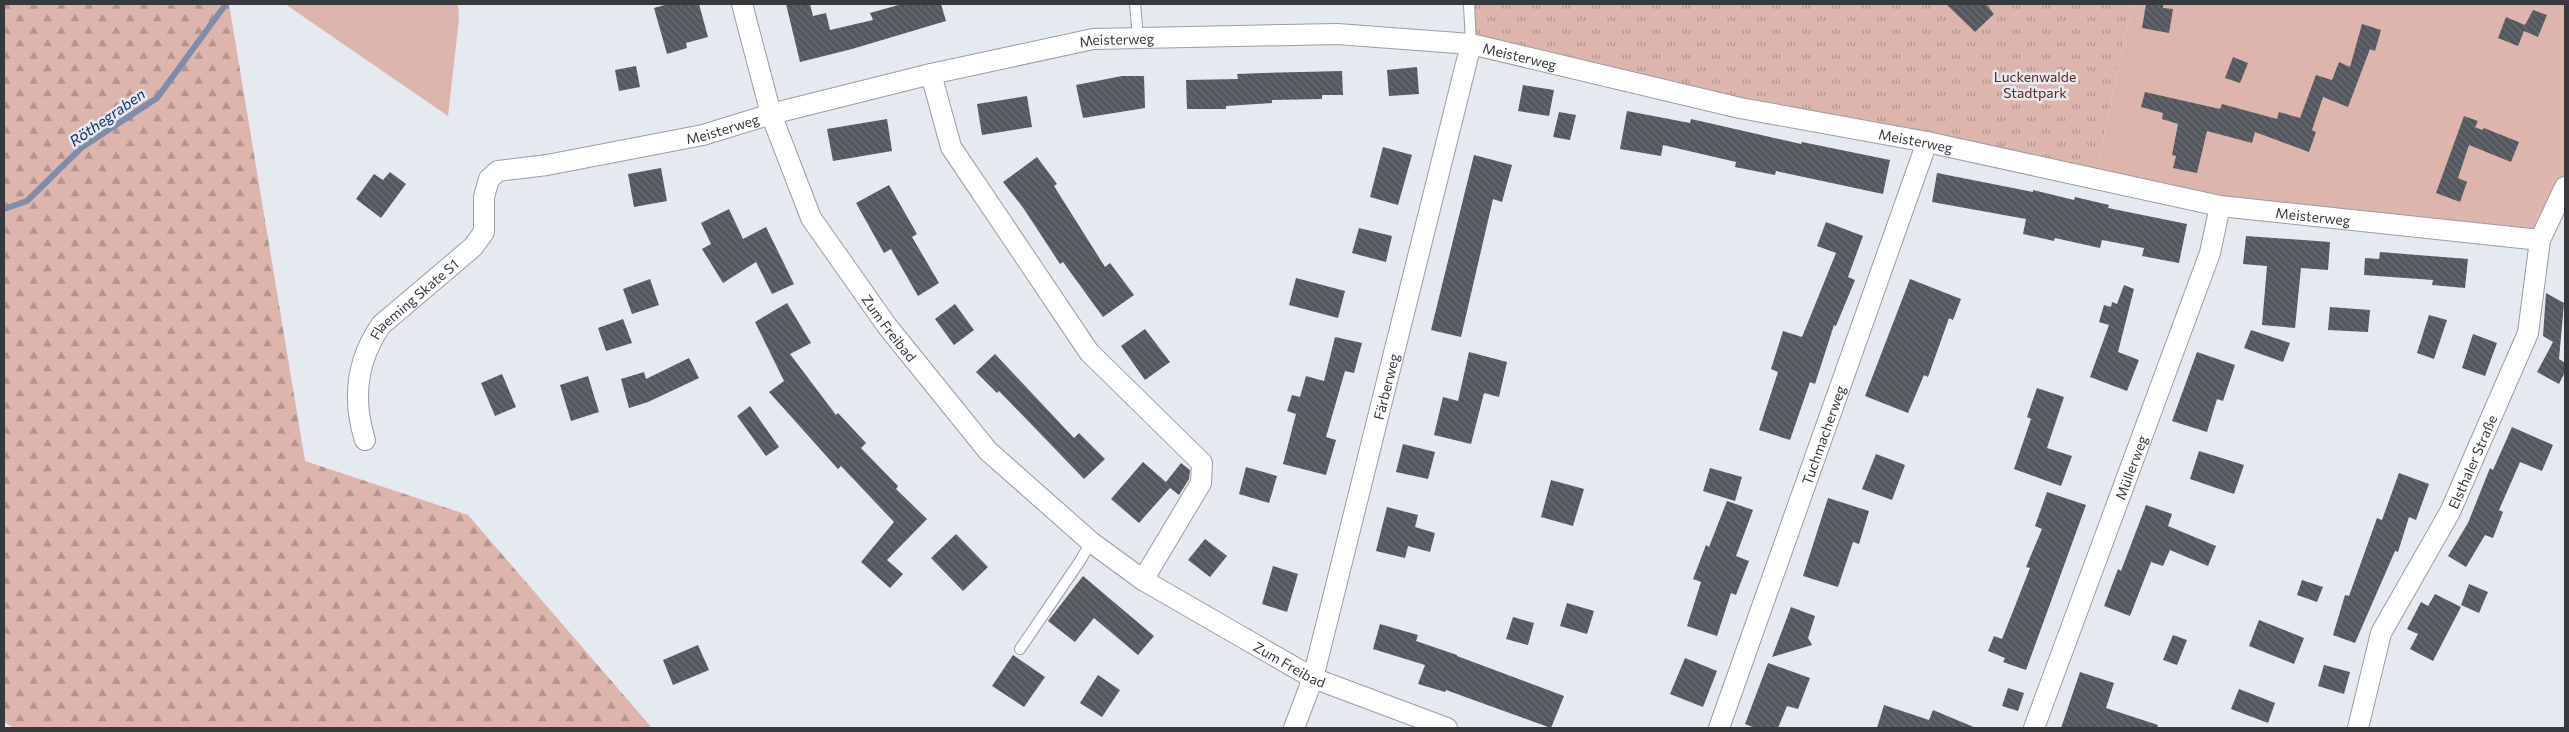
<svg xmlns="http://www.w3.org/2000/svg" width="2569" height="732" font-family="Commissioner,sans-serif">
	<defs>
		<pattern id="forest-firs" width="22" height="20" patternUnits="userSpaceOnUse" patternTransform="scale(1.25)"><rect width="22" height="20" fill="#ddb5ad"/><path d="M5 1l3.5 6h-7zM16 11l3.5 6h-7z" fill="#b4948e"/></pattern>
		<pattern id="park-tufts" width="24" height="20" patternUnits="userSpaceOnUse" patternTransform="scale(1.25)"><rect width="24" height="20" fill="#ddb5ad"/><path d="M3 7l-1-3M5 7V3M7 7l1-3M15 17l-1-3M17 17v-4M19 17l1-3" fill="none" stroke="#b4948e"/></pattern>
		<pattern id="building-back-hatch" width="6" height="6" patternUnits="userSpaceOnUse" patternTransform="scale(1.25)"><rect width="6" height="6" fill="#54575d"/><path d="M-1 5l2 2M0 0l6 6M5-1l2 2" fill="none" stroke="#6a6d72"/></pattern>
	</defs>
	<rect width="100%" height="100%" fill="#e5e9f0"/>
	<path fill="url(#forest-firs)" d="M 4,4 L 229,4 L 305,461 L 468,515 L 652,728 L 14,728 L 4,722 Z"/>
	<path fill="url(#park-tufts)" d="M 1471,4 L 2132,4 L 2095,177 L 1471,44 Z"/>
	<g fill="#ddb5ad">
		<path d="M 285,4 L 458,4 L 459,19 L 448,116 Z"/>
		<path d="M 2132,4 L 2565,4 L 2565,187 L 2540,240 L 2220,206 L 2095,177 Z"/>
	</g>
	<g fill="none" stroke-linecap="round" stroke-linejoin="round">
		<path stroke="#7f8caa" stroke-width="6" d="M 4,209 L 27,201 L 81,148 L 157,98 L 226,4"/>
	</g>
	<g fill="url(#building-back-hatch)">
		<path d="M 668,4 L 699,4 L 708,37 L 686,43 L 687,48 L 667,54 L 654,8 Z"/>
		<path d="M 786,4 L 810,4 L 813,16 L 826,13 L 830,30 L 873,20 L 870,13 L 902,4 L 941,4 L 946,21 L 852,49 L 800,62 Z"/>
		<path d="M 1946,4 L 1986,4 L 1994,14 L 1975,32 Z"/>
		<path d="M 2146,4 L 2163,4 L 2163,8 L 2173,9 L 2169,33 L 2142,28 Z"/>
		<path d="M 2533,10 L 2547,15 L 2538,37 L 2524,31 L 2518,46 L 2498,38 L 2506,17 L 2525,25 Z"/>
		<path d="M 2362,24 L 2381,30 L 2375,51 L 2370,49 L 2348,107 L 2323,97 L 2312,130 L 2316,132 L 2309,152 L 2255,132 L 2252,143 L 2207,131 L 2197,173 L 2173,168 L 2176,156 L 2172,155 L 2178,124 L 2162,119 L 2163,113 L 2141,107 L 2145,92 L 2220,109 L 2222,104 L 2277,119 L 2279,112 L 2300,118 L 2316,75 L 2332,80 L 2339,62 L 2350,67 Z"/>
		<path d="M 2233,57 L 2248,63 L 2240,83 L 2225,78 Z"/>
		<path d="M 636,66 L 640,87 L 619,91 L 615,70 Z"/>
		<path d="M 1417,67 L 1419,94 L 1389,96 L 1387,70 Z"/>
		<path d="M 1342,71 L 1343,95 L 1322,95 L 1322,99 L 1272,100 L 1272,103 L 1226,106 L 1226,109 L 1187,109 L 1186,80 L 1238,79 L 1237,74 L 1263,73 Z"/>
		<path d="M 1122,76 L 1144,76 L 1145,108 L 1083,118 L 1076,85 Z"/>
		<path d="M 1523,85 L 1554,90 L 1549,116 L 1518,111 Z"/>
		<path d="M 1027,96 L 1032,127 L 982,135 L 977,104 Z"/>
		<path d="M 1627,111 L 1690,123 L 1691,119 L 1801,144 L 1802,142 L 1890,160 L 1883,194 L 1776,171 L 1775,175 L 1735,167 L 1736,162 L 1663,145 L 1661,156 L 1620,149 Z"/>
		<path d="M 1559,112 L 1576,115 L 1570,140 L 1553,137 Z"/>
		<path d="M 2464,116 L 2478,121 L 2475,127 L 2482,130 L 2484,128 L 2519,142 L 2511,162 L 2469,145 L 2458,178 L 2467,182 L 2460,202 L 2436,193 Z"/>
		<path d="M 887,119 L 892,151 L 833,161 L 827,129 Z"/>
		<path d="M 1383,147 L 1412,155 L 1398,205 L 1370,197 Z"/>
		<path d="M 1474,155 L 1512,165 L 1502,202 L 1493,199 L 1461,337 L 1431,330 Z"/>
		<path d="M 1037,157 L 1057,184 L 1054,186 L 1105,267 L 1110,263 L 1134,295 L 1103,317 L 1063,262 L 1060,264 L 1024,209 L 1003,182 Z"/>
		<path d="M 661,168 L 667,201 L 634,207 L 628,174 Z"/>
		<path d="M 390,172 L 406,184 L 381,218 L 356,199 L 374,174 L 383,180 Z"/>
		<path d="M 1937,173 L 2033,192 L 2033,190 L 2074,200 L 2075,197 L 2109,205 L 2108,208 L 2187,224 L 2179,263 L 2142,256 L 2144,248 L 2102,240 L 2100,248 L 2055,238 L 2054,241 L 2023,234 L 2026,219 L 1932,202 Z"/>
		<path d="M 889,185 L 917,234 L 912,237 L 939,283 L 918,296 L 891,249 L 884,253 L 856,203 Z"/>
		<path d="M 729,209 L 743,239 L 766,227 L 794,284 L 772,294 L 756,262 L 723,283 L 702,249 L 711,244 L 701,223 Z"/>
		<path d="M 1826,222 L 1863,236 L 1848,277 L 1855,280 L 1836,326 L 1834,325 L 1815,384 L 1810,382 L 1790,440 L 1759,430 L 1778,372 L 1771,369 L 1783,331 L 1802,337 L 1836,253 L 1817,246 Z"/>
		<path d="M 1359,228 L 1392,236 L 1386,262 L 1352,253 Z"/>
		<path d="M 2246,236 L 2330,242 L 2328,270 L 2301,268 L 2295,328 L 2262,325 L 2267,266 L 2243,264 Z"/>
		<path d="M 2380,252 L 2468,259 L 2465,288 L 2432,285 L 2433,280 L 2364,275 L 2365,258 L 2379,259 Z"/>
		<path d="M 1296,278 L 1345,291 L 1338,318 L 1289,305 Z"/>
		<path d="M 650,279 L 659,305 L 632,314 L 623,289 Z"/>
		<path d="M 1910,279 L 1961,299 L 1953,320 L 1949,318 L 1928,377 L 1924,375 L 1908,413 L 1865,396 Z"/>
		<path d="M 2124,285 L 2134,289 L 2118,352 L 2139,360 L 2127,391 L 2090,377 L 2109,325 L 2099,322 L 2104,305 L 2111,307 L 2112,302 L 2117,304 Z"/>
		<path d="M 2546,293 L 2564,303 L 2559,359 L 2565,363 L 2565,372 L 2559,384 L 2537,372 L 2553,342 L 2543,336 Z"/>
		<path d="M 787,303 L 811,343 L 790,354 L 836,415 L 838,413 L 866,443 L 861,448 L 898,486 L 896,489 L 927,519 L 887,560 L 903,574 L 890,588 L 861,562 L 894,522 L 841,466 L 838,469 L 769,392 L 784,381 L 755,322 Z"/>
		<path d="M 955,304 L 974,330 L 954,345 L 935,319 Z"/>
		<path d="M 2330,307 L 2370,310 L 2368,332 L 2328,330 Z"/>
		<path d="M 2429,315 L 2447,320 L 2434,359 L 2417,353 Z"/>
		<path d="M 623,319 L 632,343 L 606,351 L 598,328 Z"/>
		<path d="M 1145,329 L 1170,362 L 1145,380 L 1121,346 Z"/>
		<path d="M 2251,330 L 2290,343 L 2283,362 L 2244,348 Z"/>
		<path d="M 2473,334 L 2497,343 L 2485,376 L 2462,368 Z"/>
		<path d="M 1335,337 L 1362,343 L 1354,373 L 1345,371 L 1326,437 L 1336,440 L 1326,475 L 1283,464 L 1296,414 L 1287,411 L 1292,395 L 1300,397 L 1306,376 L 1324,381 Z"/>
		<path d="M 1469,352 L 1507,362 L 1499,397 L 1484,393 L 1471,444 L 1434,435 L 1443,397 L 1458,401 Z"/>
		<path d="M 2197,352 L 2235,365 L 2223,401 L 2217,399 L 2207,432 L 2172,421 Z"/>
		<path d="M 995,354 L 1074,438 L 1079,433 L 1105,459 L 1084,479 L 999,391 L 997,393 L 976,372 Z"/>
		<path d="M 689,358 L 699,378 L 648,402 L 629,408 L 621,379 L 644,372 L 646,379 Z"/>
		<path d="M 502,374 L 516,407 L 495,416 L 481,383 Z"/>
		<path d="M 588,376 L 599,412 L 571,421 L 560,385 Z"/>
		<path d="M 2037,388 L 2064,397 L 2047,448 L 2072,456 L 2061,486 L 2014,469 L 2031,419 L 2027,417 Z"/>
		<path d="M 750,406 L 779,447 L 766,456 L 737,416 Z"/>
		<path d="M 2512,427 L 2553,445 L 2542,471 L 2520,462 L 2499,510 L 2503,512 L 2493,538 L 2485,535 L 2466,567 L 2448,556 L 2468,523 L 2490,468 L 2493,470 Z"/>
		<path d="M 1403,444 L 1435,452 L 1428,479 L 1396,472 Z"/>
		<path d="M 2199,451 L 2244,465 L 2234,494 L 2190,479 Z"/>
		<path d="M 1876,454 L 1905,465 L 1892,500 L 1862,489 Z"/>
		<path d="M 1143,462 L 1166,482 L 1181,463 L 1190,470 L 1189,479 L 1179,495 L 1170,488 L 1139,523 L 1111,499 Z"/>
		<path d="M 1246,467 L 1277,476 L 1269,503 L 1239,494 Z"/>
		<path d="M 1710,468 L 1742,477 L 1735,501 L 1703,491 Z"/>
		<path d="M 2399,473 L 2429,484 L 2416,520 L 2409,517 L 2398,552 L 2395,551 L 2355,643 L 2333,635 L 2345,595 L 2349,596 L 2377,518 L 2382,520 Z"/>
		<path d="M 1551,480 L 1584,489 L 1573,526 L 1541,517 Z"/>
		<path d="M 2047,492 L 2086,505 L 2026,670 L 2003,662 L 2005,658 L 1988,651 L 1994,636 L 2002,639 L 2030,568 L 2026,567 L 2042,529 L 2035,526 Z"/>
		<path d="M 1828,498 L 1869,511 L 1859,544 L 1853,542 L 1838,587 L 1803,576 Z"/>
		<path d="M 1727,501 L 1753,510 L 1736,556 L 1749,561 L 1736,595 L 1731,593 L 1717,636 L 1687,626 L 1701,582 L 1693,579 L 1706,545 L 1709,547 Z"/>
		<path d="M 2146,505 L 2172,514 L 2168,526 L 2216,546 L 2208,566 L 2170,550 L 2163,566 L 2151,562 L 2130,616 L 2104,606 L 2118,569 L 2121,571 Z"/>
		<path d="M 1387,507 L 1418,515 L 1415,527 L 1435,533 L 1430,552 L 1408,546 L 1405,558 L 1376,551 Z"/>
		<path d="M 956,534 L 988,567 L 963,591 L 931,558 Z"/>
		<path d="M 1205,539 L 1227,556 L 1210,577 L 1188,560 Z"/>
		<path d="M 1273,566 L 1298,574 L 1287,612 L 1262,604 Z"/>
		<path d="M 1083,576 L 1154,636 L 1138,655 L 1094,618 L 1075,642 L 1048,621 Z"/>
		<path d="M 2302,580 L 2323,587 L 2317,602 L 2297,595 Z"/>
		<path d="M 2469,584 L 2488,592 L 2479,613 L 2461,605 Z"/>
		<path d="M 2435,594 L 2461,607 L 2433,661 L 2410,649 L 2418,634 L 2407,629 L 2421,602 L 2428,606 Z"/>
		<path d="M 1567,603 L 1594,611 L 1587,634 L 1560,626 Z"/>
		<path d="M 1791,607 L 1815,616 L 1808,638 L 1812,645 L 1772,657 Z"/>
		<path d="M 1513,617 L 1534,623 L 1528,645 L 1506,639 Z"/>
		<path d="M 2259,620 L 2304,638 L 2294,664 L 2249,646 Z"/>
		<path d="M 1380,624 L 1418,635 L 1416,641 L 1457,655 L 1457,656 L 1564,696 L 1551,728 L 1446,690 L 1445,692 L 1418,684 L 1425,665 L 1373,649 Z"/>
		<path d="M 2173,635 L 2187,640 L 2177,665 L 2163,660 Z"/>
		<path d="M 698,645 L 709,670 L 673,685 L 663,660 Z"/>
		<path d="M 1013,655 L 1045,677 L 1024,707 L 992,686 Z"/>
		<path d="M 1685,658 L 1717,671 L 1703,707 L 1670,694 Z"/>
		<path d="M 1768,663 L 1810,678 L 1798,709 L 1787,706 L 1778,728 L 1755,728 L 1745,724 Z"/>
		<path d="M 2324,665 L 2350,672 L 2344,694 L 2318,686 Z"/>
		<path d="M 2080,672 L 2114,683 L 2106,708 L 2158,725 L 2157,728 L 2061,728 Z"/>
		<path d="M 1098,675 L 1120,690 L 1102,717 L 1080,703 Z"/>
		<path d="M 2008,688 L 2024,693 L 2018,711 L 2002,706 Z"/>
		<path d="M 2239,689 L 2275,703 L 2268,723 L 2231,709 Z"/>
		<path d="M 1884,705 L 1929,720 L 1933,710 L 1976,728 L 1877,728 Z"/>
	</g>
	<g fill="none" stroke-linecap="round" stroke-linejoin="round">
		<defs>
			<g id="lane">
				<path d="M 1135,4 L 1138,37"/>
				<path d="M 1469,4 L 1471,44"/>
				<path d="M 1020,649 L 1080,561 L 1091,542"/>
			</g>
			<g id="street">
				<path id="s1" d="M 742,4 L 771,114 L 811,218 L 887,326 L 988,451 L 1091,542 L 1143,580 L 1313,678 L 1447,728"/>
				<path d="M 931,74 L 951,147 L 1089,352 L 1202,463 L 1201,483 L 1143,580"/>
				<path id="s2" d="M 365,440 C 352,399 357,360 381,325 L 473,247 L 484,232 L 484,197 L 489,179 L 498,171 L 547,165 L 703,135 L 771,114 L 931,74 L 1093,39 L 1337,34 L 1471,44 L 1740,108 L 1927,142 L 2220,206 L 2540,240"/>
				<path id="s3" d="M 1294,728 L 1313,678 L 1471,44"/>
				<path id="s4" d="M 1719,728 L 1927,142"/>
				<path id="s5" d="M 2034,728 L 2210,253 L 2220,206"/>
				<path id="s6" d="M 2358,728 L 2381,633 L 2450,512 L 2528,333 L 2540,240 L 2565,187"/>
			</g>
		</defs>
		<use href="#lane" stroke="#9a9da4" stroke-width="12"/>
		<use href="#street" stroke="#9a9da4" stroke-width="22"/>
		<use href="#lane" stroke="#fff" stroke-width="10"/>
		<use href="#street" stroke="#fff" stroke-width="20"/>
	</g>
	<g text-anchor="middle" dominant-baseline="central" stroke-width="5" stroke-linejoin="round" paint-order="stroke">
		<g font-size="14" fill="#38393c" stroke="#e5e9f0">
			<text stroke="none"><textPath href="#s2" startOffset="959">Meisterweg</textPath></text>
			<text stroke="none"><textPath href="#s2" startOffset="1364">Meisterweg</textPath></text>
			<text stroke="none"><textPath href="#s2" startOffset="554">Meisterweg</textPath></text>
			<text stroke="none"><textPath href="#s2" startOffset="1769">Meisterweg</textPath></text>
			<text stroke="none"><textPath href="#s2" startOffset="2174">Meisterweg</textPath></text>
			<text stroke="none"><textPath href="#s2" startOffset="162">Flaeming Skate S1</textPath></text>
			<text stroke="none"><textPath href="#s1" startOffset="360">Zum Freibad</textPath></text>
			<text stroke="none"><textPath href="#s3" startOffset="354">Färberweg</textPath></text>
			<text stroke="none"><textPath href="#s4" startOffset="311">Tuchmacherweg</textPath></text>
			<text stroke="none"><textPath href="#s6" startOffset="292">Elsthaler Straße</textPath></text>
			<text stroke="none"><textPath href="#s5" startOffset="278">Müllerweg</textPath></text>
			<text stroke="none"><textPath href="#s1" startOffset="889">Zum Freibad</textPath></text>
		</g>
		<g font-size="14" fill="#65251c" stroke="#e5e9f0">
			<text x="2035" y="76">Luckenwalde<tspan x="2035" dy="16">Stadtpark</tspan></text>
		</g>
		<g font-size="15" font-style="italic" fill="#1c2f62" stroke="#e5e9f0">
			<text transform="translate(107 117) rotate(-35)">Röthegraben</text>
		</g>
	</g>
	<rect width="2569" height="732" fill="none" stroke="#38393c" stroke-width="10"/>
</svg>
